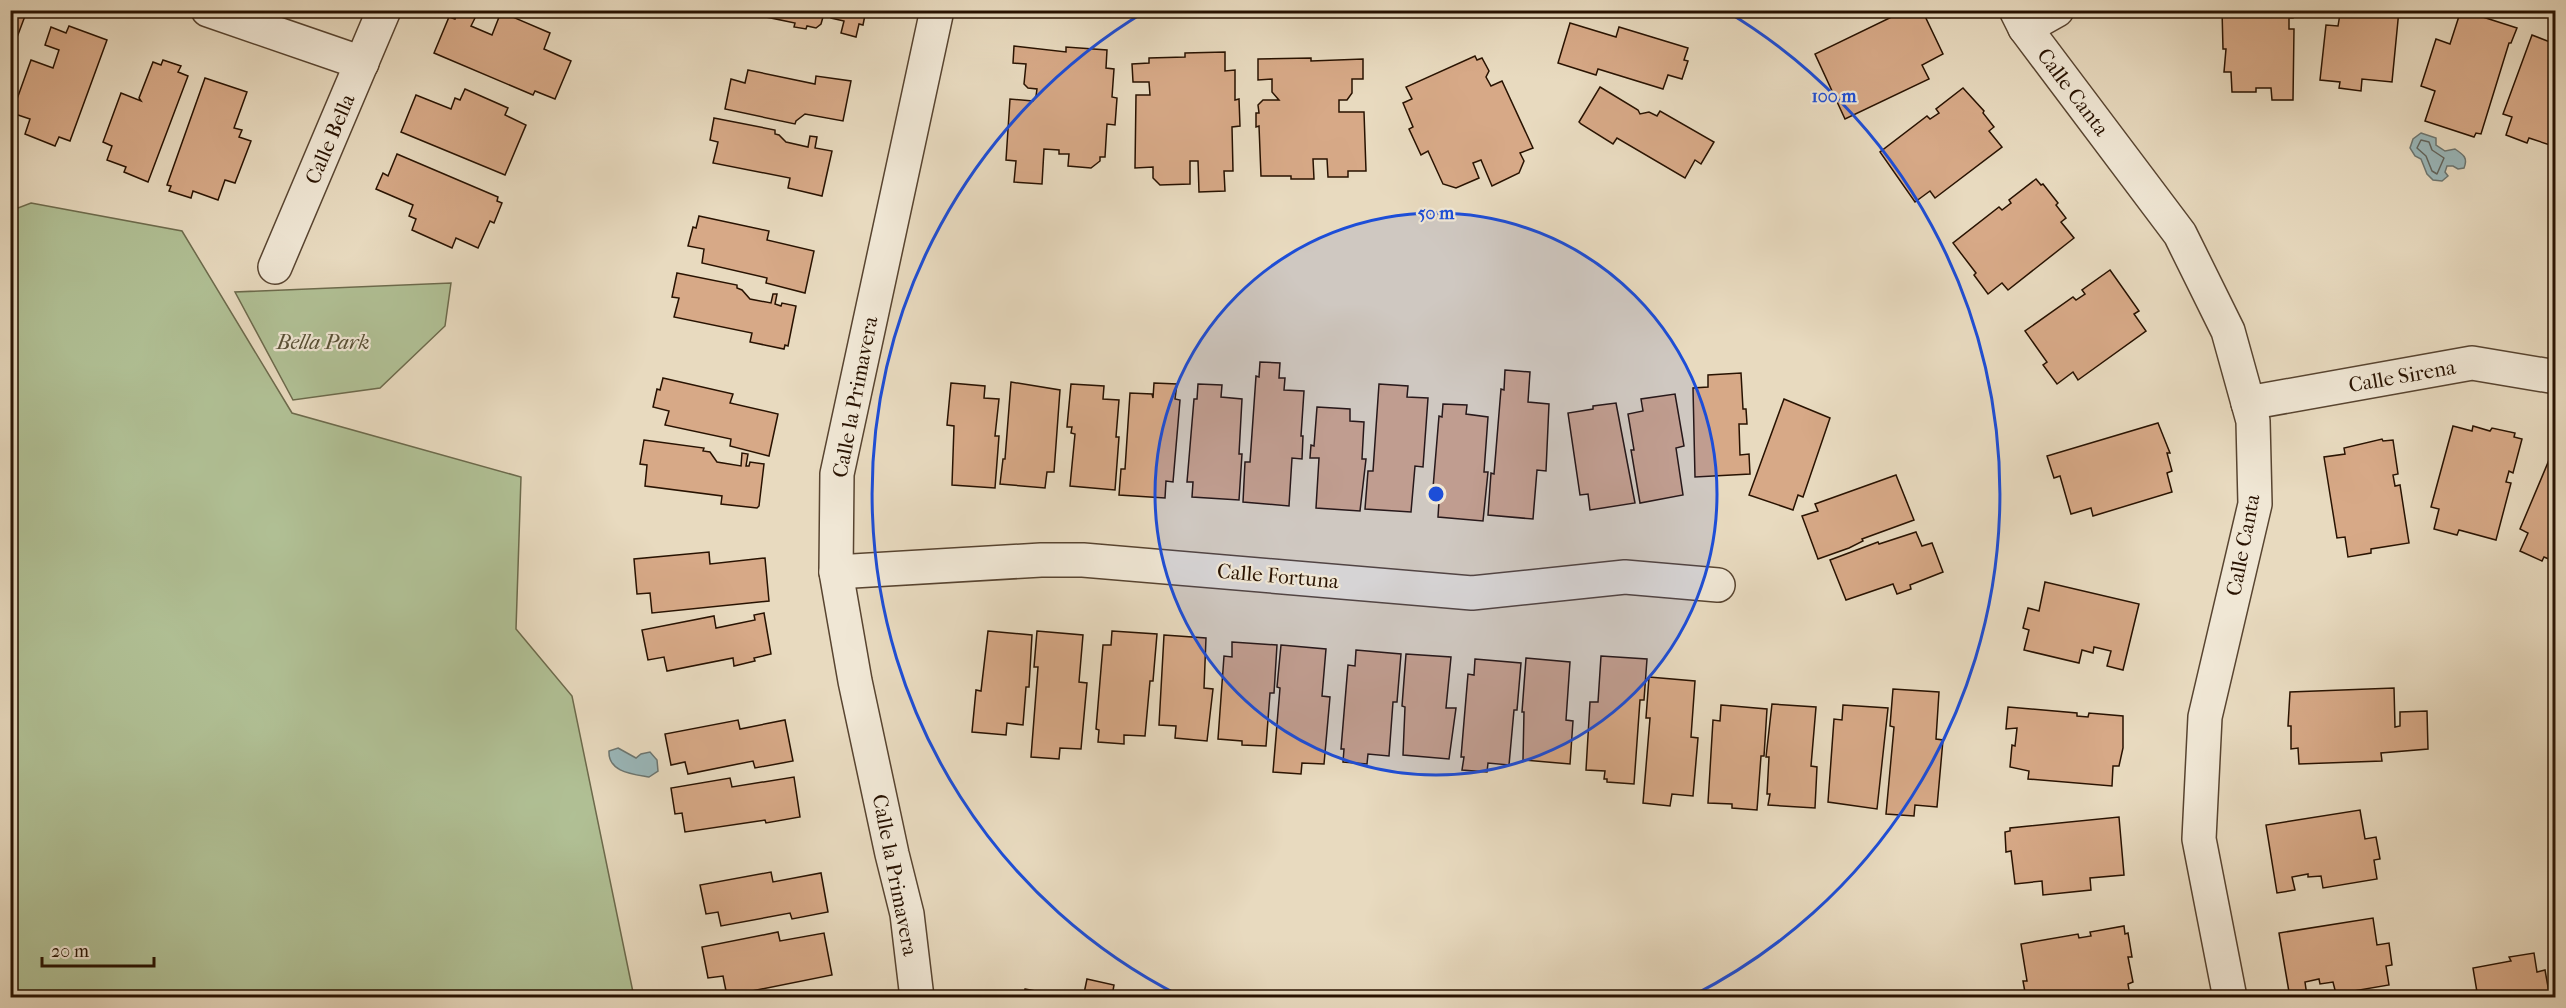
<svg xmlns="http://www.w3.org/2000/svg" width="2566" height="1008" font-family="'IM FELL French Canon',serif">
	<rect width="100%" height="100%" fill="#e8dabf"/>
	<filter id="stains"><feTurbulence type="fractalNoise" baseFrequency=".00333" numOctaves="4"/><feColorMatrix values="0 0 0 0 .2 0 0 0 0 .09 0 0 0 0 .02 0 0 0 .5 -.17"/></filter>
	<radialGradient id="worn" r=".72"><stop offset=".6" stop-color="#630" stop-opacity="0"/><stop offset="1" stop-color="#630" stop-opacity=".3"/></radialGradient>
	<g fill="#b1c196" stroke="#6c6a4c" stroke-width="1.5">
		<path d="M 31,203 L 182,231 L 292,413 L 521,477 L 516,629 L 572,696 L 634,997 L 11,997 L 10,211 Z"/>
		<path d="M 451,283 L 445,326 L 380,388 L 293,400 L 235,292 Z"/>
	</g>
	<g fill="#9ab8bb" stroke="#6c7671" stroke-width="1.5">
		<path d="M 2421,133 L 2436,138 L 2436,145 L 2445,151 L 2455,149 C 2464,155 2468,158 2464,168 L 2458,169 L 2453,166 L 2447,166 L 2445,172 L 2448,176 L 2442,181 L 2433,180 L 2427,174 L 2421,159 L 2415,156 L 2410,148 L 2413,139 Z"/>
		<path d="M 618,748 L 636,758 L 641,754 L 650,752 L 657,760 L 658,771 L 649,777 C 632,774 608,772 609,751 Z"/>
	</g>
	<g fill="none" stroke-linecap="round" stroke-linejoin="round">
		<path stroke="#61655e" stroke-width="1.5" d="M 2421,140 L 2429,142 L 2432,150 L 2444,158 L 2437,174 L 2432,171 L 2426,156 L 2417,148 Z"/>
	</g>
	<g fill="#d7a987" stroke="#281201" stroke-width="1.5">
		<path d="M 459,10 L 479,10 L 471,26 L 492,35 L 501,12 L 550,33 L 544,49 L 571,61 L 555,99 L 535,91 L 533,95 L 434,53 L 449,17 L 455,19 Z"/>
		<path d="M 747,10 L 825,10 L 821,24 L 816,28 L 807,26 L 806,29 L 794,27 L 795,23 L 747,13 Z"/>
		<path d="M 827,10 L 866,10 L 863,25 L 859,24 L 856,37 L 841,33 L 844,21 L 831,18 Z"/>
		<path d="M 1608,10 L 1646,10 L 1645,16 Z"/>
		<path d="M 1906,10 L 1922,10 L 1943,54 L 1922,65 L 1929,79 L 1845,119 L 1815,54 Z"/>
		<path d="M 2222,10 L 2293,10 L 2293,18 L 2289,18 L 2289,29 L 2294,29 L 2293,100 L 2272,100 L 2271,88 L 2256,88 L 2256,92 L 2232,92 L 2231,72 L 2224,72 L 2226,49 L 2223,49 Z"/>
		<path d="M 2343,10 L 2399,10 L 2392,82 L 2362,79 L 2361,91 L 2339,88 L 2340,82 L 2320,80 L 2326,25 L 2338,26 L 2340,14 L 2343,14 Z"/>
		<path d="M 2461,10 L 2517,28 L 2511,43 L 2509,43 L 2481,134 L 2476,133 L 2474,137 L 2425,121 L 2435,91 L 2421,86 L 2436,39 L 2450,44 Z"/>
		<path d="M 10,11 L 25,16 L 10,56 Z"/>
		<path d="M 1570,23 L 1616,37 L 1619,27 L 1688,48 L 1684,60 L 1688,61 L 1682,79 L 1668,75 L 1663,89 L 1598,69 L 1596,75 L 1558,63 Z"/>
		<path d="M 69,26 L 107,40 L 70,141 L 59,137 L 55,146 L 25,134 L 30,119 L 12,113 L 31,60 L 53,68 L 59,50 L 45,45 L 51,27 L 66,33 Z"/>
		<path d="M 2532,35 L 2550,42 L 2552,36 L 2556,37 L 2556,147 L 2529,138 L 2527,143 L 2506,135 L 2512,117 L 2503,114 Z"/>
		<path d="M 1014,46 L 1066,52 L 1066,47 L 1107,50 L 1106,68 L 1114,69 L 1112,97 L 1117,98 L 1115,125 L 1107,124 L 1105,157 L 1100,157 L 1100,161 L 1091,168 L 1068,166 L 1069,154 L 1059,154 L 1059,150 L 1044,149 L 1042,184 L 1014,182 L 1016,161 L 1006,160 L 1010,99 L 1033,101 L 1036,96 L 1037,89 L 1028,88 L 1024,84 L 1026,64 L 1013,63 Z"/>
		<path d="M 1225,52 L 1225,71 L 1235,70 L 1235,100 L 1239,99 L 1240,126 L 1232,127 L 1233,171 L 1224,171 L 1225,191 L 1199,192 L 1198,161 L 1190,161 L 1190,184 L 1160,185 L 1153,178 L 1153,167 L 1135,168 L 1136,95 L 1150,95 L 1149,82 L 1133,82 L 1132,64 L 1149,63 L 1149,58 L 1185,57 L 1185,53 Z"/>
		<path d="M 1475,56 L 1477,60 L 1482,58 L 1489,71 L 1486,77 L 1491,86 L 1502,81 L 1533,148 L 1520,153 L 1524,161 L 1519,173 L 1492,186 L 1481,160 L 1473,163 L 1479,178 L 1456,188 L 1443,184 L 1428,151 L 1421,155 L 1409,129 L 1413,127 L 1403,103 L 1412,99 L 1406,87 Z"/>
		<path d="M 1311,58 L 1311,61 L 1363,59 L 1363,79 L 1352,79 L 1352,93 L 1347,100 L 1339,100 L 1339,112 L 1364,112 L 1366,171 L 1348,171 L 1348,177 L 1328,177 L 1327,159 L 1313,159 L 1314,179 L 1291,179 L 1291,176 L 1261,176 L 1259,126 L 1256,127 L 1256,113 L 1259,113 L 1258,105 L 1263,100 L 1279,100 L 1272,92 L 1272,79 L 1258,80 L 1258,59 Z"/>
		<path d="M 163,60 L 181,66 L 178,72 L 188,76 L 148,182 L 124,172 L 126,167 L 107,160 L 112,146 L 103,142 L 121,93 L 141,101 L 139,98 L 153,62 L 161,65 Z"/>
		<path d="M 748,70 L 815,84 L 816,76 L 851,81 L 843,121 L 805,114 L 796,121 L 795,124 L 725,109 L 731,79 L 745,83 Z"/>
		<path d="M 205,78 L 247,92 L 234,128 L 242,130 L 239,137 L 251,141 L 235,183 L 225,180 L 218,200 L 193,191 L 191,198 L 169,191 L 171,186 L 167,185 Z"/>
		<path d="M 1600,87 L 1638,110 L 1640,114 L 1649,112 L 1657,116 L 1660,111 L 1714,142 L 1701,164 L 1695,160 L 1685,178 L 1617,138 L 1613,144 L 1581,124 L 1579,122 Z"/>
		<path d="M 1963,88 L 1984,111 L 1983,113 L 1994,127 L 1989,131 L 2002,147 L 1935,198 L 1930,191 L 1915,202 L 1880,152 L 1927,116 L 1930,119 L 1939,113 L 1936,109 Z"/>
		<path d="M 465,89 L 508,108 L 505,115 L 526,125 L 505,175 L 401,132 L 416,95 L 451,109 L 455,98 L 460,100 Z"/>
		<path d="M 714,118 L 775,130 L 775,134 L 779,135 L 786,142 L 808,147 L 810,136 L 817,137 L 815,148 L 832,151 L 822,196 L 788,188 L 790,178 L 713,163 L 718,142 L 710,140 Z"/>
		<path d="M 397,154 L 498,197 L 497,201 L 502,203 L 494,223 L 490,221 L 478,248 L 456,238 L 452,248 L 412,230 L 416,219 L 409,216 L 413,205 L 376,189 L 383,173 L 388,176 Z"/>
		<path d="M 2036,179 L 2041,185 L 2043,184 L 2058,203 L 2056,205 L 2066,218 L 2061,222 L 2074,238 L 2008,290 L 2002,283 L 1988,294 L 1974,275 L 1976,273 L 1953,243 L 1999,207 L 2002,210 L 2011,203 L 2009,200 Z"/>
		<path d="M 699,216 L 769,231 L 767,240 L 814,251 L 805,293 L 766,283 L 767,278 L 702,263 L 704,249 L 688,246 L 693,227 L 696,228 Z"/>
		<path d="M 2110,270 L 2139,311 L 2134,314 L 2146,331 L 2078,380 L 2073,372 L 2057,384 L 2043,365 L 2047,362 L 2025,331 L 2073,297 L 2076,300 L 2085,294 L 2082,290 Z"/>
		<path d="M 677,273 L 737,285 L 737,288 L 742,290 L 750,299 L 771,303 L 773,294 L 777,294 L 775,304 L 781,306 L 782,303 L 796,306 L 788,346 L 785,345 L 784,349 L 750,342 L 752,333 L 674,317 L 679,298 L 672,297 Z"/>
		<path d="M 1260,362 L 1280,363 L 1279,378 L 1285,378 L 1284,390 L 1304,391 L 1301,436 L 1303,436 L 1302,459 L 1292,458 L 1289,506 L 1243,502 L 1245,462 L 1250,462 L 1256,376 L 1259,377 Z"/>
		<path d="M 1505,370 L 1530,372 L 1528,402 L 1549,404 L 1546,471 L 1537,470 L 1533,519 L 1488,515 L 1491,473 L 1494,474 L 1501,389 L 1504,390 Z"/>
		<path d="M 1741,373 L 1743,409 L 1746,409 L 1747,424 L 1739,424 L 1740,455 L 1749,454 L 1750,474 L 1695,477 L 1693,388 L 1708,387 L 1708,375 Z"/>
		<path d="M 663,378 L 733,394 L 730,403 L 778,414 L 769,456 L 730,446 L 731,439 L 665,425 L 669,411 L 653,407 L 657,389 L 660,390 Z"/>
		<path d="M 1011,382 L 1060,390 L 1054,472 L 1047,472 L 1045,488 L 1000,484 L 1003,459 L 1005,459 Z"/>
		<path d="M 951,383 L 985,386 L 984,398 L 999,399 L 995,436 L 999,436 L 995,488 L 952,485 L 954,426 L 947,425 Z"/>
		<path d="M 1154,383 L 1177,384 L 1175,399 L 1180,400 L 1173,482 L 1166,481 L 1165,498 L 1119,495 L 1121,469 L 1125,469 L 1130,393 L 1152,394 L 1153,398 Z"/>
		<path d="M 1071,384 L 1104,386 L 1103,399 L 1119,400 L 1116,437 L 1119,437 L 1115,490 L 1070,486 L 1075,434 L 1071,433 L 1072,427 L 1067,427 Z"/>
		<path d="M 1198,384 L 1222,385 L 1221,397 L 1242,399 L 1239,454 L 1242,454 L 1239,500 L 1192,497 L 1193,482 L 1187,482 L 1194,399 L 1197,399 Z"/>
		<path d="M 1379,384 L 1408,386 L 1407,397 L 1428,398 L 1423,467 L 1415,466 L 1411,512 L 1365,509 L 1368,471 L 1373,471 Z"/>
		<path d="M 1675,394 L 1684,446 L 1676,448 L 1683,495 L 1640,503 L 1631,450 L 1634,450 L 1628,414 L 1643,411 L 1641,399 Z"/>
		<path d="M 1784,399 L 1830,418 L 1803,497 L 1798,495 L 1793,510 L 1749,495 Z"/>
		<path d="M 1616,403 L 1635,503 L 1590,510 L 1588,494 L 1580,495 L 1568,413 L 1593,409 L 1593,406 Z"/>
		<path d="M 1443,404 L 1467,405 L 1466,414 L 1488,417 L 1484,472 L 1488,472 L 1483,521 L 1438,517 L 1439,501 L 1432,500 L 1439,416 L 1442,417 Z"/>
		<path d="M 1317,407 L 1350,409 L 1350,421 L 1364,422 L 1362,459 L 1366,459 L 1360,511 L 1316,508 L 1319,458 L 1310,458 L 1311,445 L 1314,446 Z"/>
		<path d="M 2158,423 L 2170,453 L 2167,453 L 2172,471 L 2167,473 L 2172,492 L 2093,516 L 2091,508 L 2071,514 L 2060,476 L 2054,478 L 2047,456 Z"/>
		<path d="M 2453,426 L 2472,431 L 2473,426 L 2490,431 L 2492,428 L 2515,433 L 2514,437 L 2522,439 L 2513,473 L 2509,471 L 2506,482 L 2511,483 L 2496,540 L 2459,530 L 2457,535 L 2434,529 L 2439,509 L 2431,507 Z"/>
		<path d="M 2382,439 L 2383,441 L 2393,440 L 2398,474 L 2393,475 L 2395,486 L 2400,485 L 2409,543 L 2371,549 L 2371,553 L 2348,557 L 2345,537 L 2337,538 L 2324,457 L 2345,454 L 2344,448 Z"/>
		<path d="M 644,440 L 704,448 L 703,451 L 710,452 L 717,462 L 741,466 L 742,453 L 748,454 L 746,466 L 749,466 L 750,462 L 764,464 L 759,506 L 757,508 L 721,504 L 722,496 L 645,486 L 647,465 L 640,464 Z"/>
		<path d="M 2552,453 L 2556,454 L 2556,562 L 2544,557 L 2542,561 L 2520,551 L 2528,533 L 2520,529 Z"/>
		<path d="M 1896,475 L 1914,520 L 1862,539 L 1863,541 L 1849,548 L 1818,559 L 1802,516 L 1818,511 L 1815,504 Z"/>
		<path d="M 1916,532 L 1922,546 L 1932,543 L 1943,572 L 1910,585 L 1911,589 L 1897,594 L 1893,584 L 1846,600 L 1830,560 L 1878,542 L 1879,544 Z"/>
		<path d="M 709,552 L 710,564 L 765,558 L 769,601 L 652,613 L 650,593 L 637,594 L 634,559 Z"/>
		<path d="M 2045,582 L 2139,604 L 2123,670 L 2107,666 L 2111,651 L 2094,647 L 2093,653 L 2082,650 L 2079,663 L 2024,650 L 2029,630 L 2023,628 L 2028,608 L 2039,611 Z"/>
		<path d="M 764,613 L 771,654 L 754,658 L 755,661 L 734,666 L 733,658 L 667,671 L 664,657 L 648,660 L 642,630 L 714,616 L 716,628 L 755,620 L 754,615 Z"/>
		<path d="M 988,631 L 1032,635 L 1029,687 L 1026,687 L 1023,725 L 1007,723 L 1006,735 L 972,732 L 976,690 L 981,691 Z"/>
		<path d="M 1037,631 L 1083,635 L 1079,682 L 1087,683 L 1081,749 L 1060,748 L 1059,759 L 1031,757 L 1038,667 L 1034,667 Z"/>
		<path d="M 1112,631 L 1157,634 L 1153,681 L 1150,681 L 1145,736 L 1124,735 L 1124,744 L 1098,742 L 1099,730 L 1096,729 L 1103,645 L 1111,645 Z"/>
		<path d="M 1164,635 L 1206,638 L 1204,688 L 1213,689 L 1207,741 L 1175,738 L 1176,726 L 1159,725 Z"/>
		<path d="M 1232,642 L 1277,645 L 1274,693 L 1270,693 L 1266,746 L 1242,745 L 1242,741 L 1218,739 L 1224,656 L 1232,657 Z"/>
		<path d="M 1281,645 L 1326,649 L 1322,696 L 1330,697 L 1324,764 L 1302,763 L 1301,774 L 1273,772 L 1280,688 L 1277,687 Z"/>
		<path d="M 1356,650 L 1401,654 L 1397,702 L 1393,702 L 1389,756 L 1368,754 L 1367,764 L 1343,762 L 1344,749 L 1341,749 L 1348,665 L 1355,666 Z"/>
		<path d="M 1406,654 L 1451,657 L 1446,708 L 1456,708 L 1449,759 L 1403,755 L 1405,707 L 1402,706 Z"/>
		<path d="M 1601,656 L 1647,659 L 1644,700 L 1640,700 L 1634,784 L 1607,782 L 1607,779 L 1604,779 L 1605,771 L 1586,770 L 1590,702 L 1598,702 Z"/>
		<path d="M 1526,658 L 1570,662 L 1566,720 L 1573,721 L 1570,764 L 1523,760 L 1524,712 L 1522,712 Z"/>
		<path d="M 1475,659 L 1521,663 L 1517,710 L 1514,710 L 1509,765 L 1488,763 L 1487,772 L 1462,770 L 1464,757 L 1461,757 L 1468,674 L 1474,675 Z"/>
		<path d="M 1649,677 L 1695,681 L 1691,737 L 1698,738 L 1693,796 L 1672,794 L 1670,806 L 1643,803 L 1650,718 L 1646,718 Z"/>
		<path d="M 2394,688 L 2395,727 L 2400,726 L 2400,712 L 2427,711 L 2428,749 L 2381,753 L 2382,761 L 2299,764 L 2298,748 L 2291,749 L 2291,726 L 2288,726 L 2290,692 Z"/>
		<path d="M 1893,689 L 1939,692 L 1936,739 L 1943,740 L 1937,807 L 1915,805 L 1914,816 L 1886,814 L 1894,727 L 1890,726 Z"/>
		<path d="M 1772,704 L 1816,707 L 1811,766 L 1817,767 L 1815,808 L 1768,805 L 1770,794 L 1767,794 L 1769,757 L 1766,757 Z"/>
		<path d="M 1721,705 L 1767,709 L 1764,756 L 1761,756 L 1757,810 L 1732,808 L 1732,804 L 1708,803 L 1713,720 L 1720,721 Z"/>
		<path d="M 1843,705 L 1888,708 L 1877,809 L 1828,802 L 1834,719 L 1842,720 Z"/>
		<path d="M 2008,707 L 2077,713 L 2077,716 L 2088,717 L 2089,713 L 2123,716 L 2123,748 L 2119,766 L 2113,766 L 2112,786 L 2028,779 L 2029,771 L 2010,767 L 2012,745 L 2015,746 L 2017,728 L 2006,729 Z"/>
		<path d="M 738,720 L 740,729 L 785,720 L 793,761 L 755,768 L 753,761 L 688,774 L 685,762 L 671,765 L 665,734 Z"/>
		<path d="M 794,777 L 800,817 L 766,823 L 765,820 L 685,832 L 682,813 L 675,814 L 671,788 L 730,778 L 732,787 Z"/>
		<path d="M 2360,810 L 2365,839 L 2376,837 L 2380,859 L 2374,860 L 2377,879 L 2323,888 L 2321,876 L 2308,877 L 2308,874 L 2292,877 L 2295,890 L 2277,893 L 2266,825 Z"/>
		<path d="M 2119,817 L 2124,875 L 2090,878 L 2091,890 L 2043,895 L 2042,881 L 2015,884 L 2011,851 L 2006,852 L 2005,832 L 2010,831 L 2010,828 Z"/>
		<path d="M 771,872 L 773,882 L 821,873 L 828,912 L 792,919 L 790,913 L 721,926 L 718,912 L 706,914 L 700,885 Z"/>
		<path d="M 2373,918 L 2377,945 L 2389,943 L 2392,965 L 2386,966 L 2389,985 L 2336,994 L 2333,982 L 2320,984 L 2319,979 L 2305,982 L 2307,996 L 2290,998 L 2279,933 Z"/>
		<path d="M 2124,926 L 2125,934 L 2128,933 L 2132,957 L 2128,957 L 2133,982 L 2128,984 L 2130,996 L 2026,998 L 2023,981 L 2027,981 L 2021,944 L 2078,934 L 2079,938 L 2091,936 L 2090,932 Z"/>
		<path d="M 778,932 L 780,941 L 824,933 L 832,975 L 727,996 L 723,976 L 708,978 L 702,947 Z"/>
		<path d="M 2534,953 L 2537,972 L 2545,970 L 2550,998 L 2478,998 L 2473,968 L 2511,961 L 2509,957 Z"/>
		<path d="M 1087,979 L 1114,985 L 1112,996 L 1120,998 L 1083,998 Z"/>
		<path d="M 1025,989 L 1057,995 L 1056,998 L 1023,998 Z"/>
	</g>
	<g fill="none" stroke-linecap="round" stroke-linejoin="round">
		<defs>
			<g id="minor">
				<path d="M 208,10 L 362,63"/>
				<path d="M 2016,10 L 2025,28 L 2180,234 L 2228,331 L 2253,421 L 2255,504 L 2205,717 L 2199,839 L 2230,998"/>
				<path d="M 2025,28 L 2057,10"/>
				<path d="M 275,267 L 384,10"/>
				<path d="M 2248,403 L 2472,363 L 2556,377"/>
				<path d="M 836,572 L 1041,560 L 1083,560 L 1472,593 L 1625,577 L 1718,585"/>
				<path d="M 917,998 L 907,914 L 892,854 L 855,681 L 836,572 L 837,474 L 937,10"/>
			</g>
		</defs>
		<use href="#minor" stroke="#584430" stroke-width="36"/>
		<use href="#minor" stroke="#f0e7d5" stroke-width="33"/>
	</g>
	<circle cx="1436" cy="494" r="281" fill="#1d4ed8" fill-opacity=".12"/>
	<g fill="none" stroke="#1d4ed8" stroke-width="3">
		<circle cx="1436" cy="494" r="281"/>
		<path d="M1180 996A563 563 0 0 1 1146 11M1726 11A563 563 0 0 1 1692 996"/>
	</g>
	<g text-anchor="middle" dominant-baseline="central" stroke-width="4.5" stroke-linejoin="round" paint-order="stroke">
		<g font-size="21" fill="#281201" stroke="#f0e7d5">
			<text transform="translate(2073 92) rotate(53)">Calle Canta</text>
			<text transform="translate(330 139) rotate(-67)">Calle Bella</text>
			<text transform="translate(2402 376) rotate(-10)">Calle Sirena</text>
			<text transform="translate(855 397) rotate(-79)">Calle la Primavera</text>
			<text transform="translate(2243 545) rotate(-79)">Calle Canta</text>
			<text transform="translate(1278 576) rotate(5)">Calle Fortuna</text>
			<text transform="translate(895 875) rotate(79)">Calle la Primavera</text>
		</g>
		<g font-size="21" font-style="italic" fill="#584f35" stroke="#f0e7d5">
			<text x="323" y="342">Bella Park</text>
		</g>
	</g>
	<circle cx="1436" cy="494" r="9" fill="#1d4ed8" stroke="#f0e7d5" stroke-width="3"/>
	<g font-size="18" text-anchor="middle" font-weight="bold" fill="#1d4ed8" stroke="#f0e7d5" stroke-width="4.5" stroke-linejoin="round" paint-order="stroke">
		<text x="1834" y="102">100 m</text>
		<text x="1436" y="219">50 m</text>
	</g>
	<rect width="2566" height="1008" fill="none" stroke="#e8dabf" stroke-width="36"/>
	<rect x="12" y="12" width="2542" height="984" fill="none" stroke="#281201" stroke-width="3"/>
	<rect x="18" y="18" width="2530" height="972" fill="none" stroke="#281201" stroke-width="1.5"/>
	<path d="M42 957v9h112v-9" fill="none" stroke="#281201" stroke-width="3"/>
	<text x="51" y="957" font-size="18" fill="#281201" stroke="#f0e7d5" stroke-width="4.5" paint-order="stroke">20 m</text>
	<rect width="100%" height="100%" filter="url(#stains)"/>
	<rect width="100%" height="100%" fill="url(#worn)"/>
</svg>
